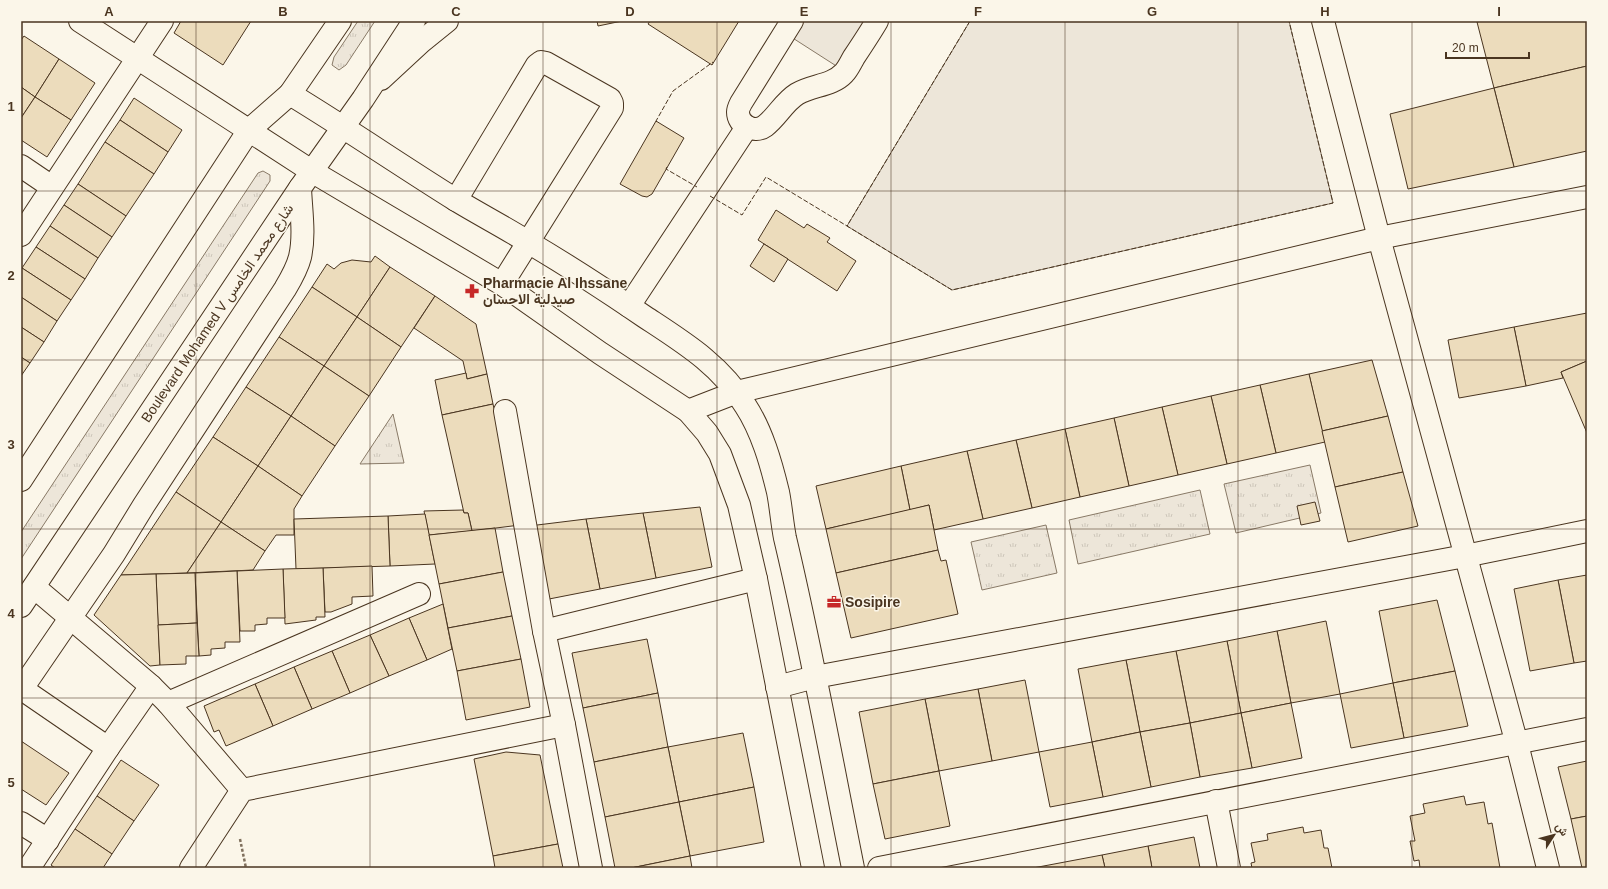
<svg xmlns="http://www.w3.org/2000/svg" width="1608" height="889" font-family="Arial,Vazirmatn,sans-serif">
	<defs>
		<pattern id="grass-tufts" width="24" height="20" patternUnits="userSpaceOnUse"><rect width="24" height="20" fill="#ede6d9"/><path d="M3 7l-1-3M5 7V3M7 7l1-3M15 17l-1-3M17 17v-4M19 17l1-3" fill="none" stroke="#cdc6ba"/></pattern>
	</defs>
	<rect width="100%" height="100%" fill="#fbf6e9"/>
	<g fill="url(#grass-tufts)" stroke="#887966">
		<path d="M 358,21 L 375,21 L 346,65 L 339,70 L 332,65 L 334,57 Z"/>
		<path d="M 263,171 L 270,175 L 270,181 L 21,559 L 21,532 L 258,173 Z"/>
		<path d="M 393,414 L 404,463 L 360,464 Z"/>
		<path d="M 1310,465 L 1321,513 L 1236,533 L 1224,484 Z"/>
		<path d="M 1200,490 L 1210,534 L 1078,564 L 1069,520 Z"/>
		<path d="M 1046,525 L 1057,573 L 982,590 L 971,542 Z"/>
	</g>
	<g fill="#ede6d9" stroke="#887966">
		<path d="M 797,21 L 871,21 L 841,69 L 788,35 Z"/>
		<path d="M 970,21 L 1289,21 L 1333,203 L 952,290 L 847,226 Z"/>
	</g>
	<g fill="#ecdcbc" stroke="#4a3520">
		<path d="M 181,21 L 251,21 L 223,65 L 174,33 Z"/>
		<path d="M 597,21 L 622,21 L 598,26 Z"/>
		<path d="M 650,21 L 739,21 L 712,65 L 648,24 Z"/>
		<path d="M 1481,21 L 1587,21 L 1587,66 L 1494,88 L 1477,22 Z"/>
		<path d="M 24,36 L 59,59 L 35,97 L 21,87 L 21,40 Z"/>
		<path d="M 59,59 L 95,83 L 71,120 L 35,97 Z"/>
		<path d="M 1587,66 L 1587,151 L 1514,167 L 1494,88 Z"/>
		<path d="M 21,87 L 35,97 L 21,118 Z"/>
		<path d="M 1494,88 L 1514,167 L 1408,189 L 1390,114 Z"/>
		<path d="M 35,97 L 71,120 L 47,157 L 21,140 L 21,118 Z"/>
		<path d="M 134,98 L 182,130 L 168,152 L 120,120 Z"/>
		<path d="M 120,120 L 168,152 L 154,174 L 105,142 Z"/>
		<path d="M 656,121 L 684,138 L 652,194 L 647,197 L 642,196 L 620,184 Z"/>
		<path d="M 105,142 L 154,174 L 126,216 L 78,184 Z"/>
		<path d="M 78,184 L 126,216 L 112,237 L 64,205 Z"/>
		<path d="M 64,205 L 112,237 L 98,258 L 50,226 Z"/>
		<path d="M 776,210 L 804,228 L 807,224 L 830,238 L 827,242 L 856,261 L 837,291 L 758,240 Z"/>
		<path d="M 50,226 L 98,258 L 85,279 L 36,247 Z"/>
		<path d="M 764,244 L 788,259 L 774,282 L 750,266 Z"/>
		<path d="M 36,247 L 85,279 L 71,300 L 22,268 Z"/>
		<path d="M 375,256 L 390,267 L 357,317 L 312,287 L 327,264 L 334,269 L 341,263 L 352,260 L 371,262 Z"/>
		<path d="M 390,267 L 435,296 L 401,347 L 357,317 Z"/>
		<path d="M 22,268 L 71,300 L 57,321 L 21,297 L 21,270 Z"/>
		<path d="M 312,287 L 357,317 L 324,366 L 279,337 Z"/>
		<path d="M 435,296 L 476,324 L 487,374 L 467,379 L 463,361 L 414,328 Z"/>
		<path d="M 21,297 L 57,321 L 44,342 L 21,327 Z"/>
		<path d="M 1587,313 L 1587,361 L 1561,372 L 1563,378 L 1526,386 L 1514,327 Z"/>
		<path d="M 357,317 L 401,347 L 369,396 L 324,366 Z"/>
		<path d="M 21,327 L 44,342 L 30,363 L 21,357 Z"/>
		<path d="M 1514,327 L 1526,386 L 1459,398 L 1448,340 Z"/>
		<path d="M 279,337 L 324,366 L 291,416 L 246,387 Z"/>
		<path d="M 21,357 L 30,363 L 21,376 Z"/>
		<path d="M 1372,360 L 1388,416 L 1322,431 L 1309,374 Z"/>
		<path d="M 1587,361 L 1587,433 L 1561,372 Z"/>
		<path d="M 324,366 L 369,396 L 335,446 L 291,416 Z"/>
		<path d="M 466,373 L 467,379 L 487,374 L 493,404 L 442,415 L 435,380 Z"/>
		<path d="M 1309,374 L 1325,442 L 1276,453 L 1260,385 Z"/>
		<path d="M 1260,385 L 1276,453 L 1227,464 L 1211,396 Z"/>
		<path d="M 246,387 L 291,416 L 258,466 L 213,437 Z"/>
		<path d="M 1211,396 L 1227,464 L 1178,475 L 1162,407 Z"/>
		<path d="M 493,404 L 520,525 L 472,531 L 468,513 L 464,513 L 442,415 Z"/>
		<path d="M 1162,407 L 1178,475 L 1129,486 L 1114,418 Z"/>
		<path d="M 291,416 L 335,446 L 302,496 L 258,466 Z"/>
		<path d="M 1388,416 L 1403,472 L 1335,487 L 1322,431 Z"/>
		<path d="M 1114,418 L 1129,486 L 1080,497 L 1065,429 Z"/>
		<path d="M 1065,429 L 1080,497 L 1032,508 L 1016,440 Z"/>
		<path d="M 213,437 L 258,466 L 221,522 L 176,492 Z"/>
		<path d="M 1016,440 L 1032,508 L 983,519 L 967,451 Z"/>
		<path d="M 967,451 L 983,519 L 934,530 L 929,505 L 910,510 L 901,466 Z"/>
		<path d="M 258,466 L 302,496 L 294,509 L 294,535 L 276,535 L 265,551 L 221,522 Z"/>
		<path d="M 901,466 L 910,510 L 826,529 L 816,486 Z"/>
		<path d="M 1403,472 L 1418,526 L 1348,542 L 1335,487 Z"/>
		<path d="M 176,492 L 221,522 L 187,573 L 121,575 Z"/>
		<path d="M 1315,502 L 1320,521 L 1301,525 L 1297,506 Z"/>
		<path d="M 929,505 L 938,550 L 836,573 L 826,529 Z"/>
		<path d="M 700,507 L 712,567 L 656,578 L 643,513 Z"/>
		<path d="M 463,510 L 464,513 L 468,513 L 472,531 L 429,535 L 424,511 Z"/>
		<path d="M 643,513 L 656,578 L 600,589 L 586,519 Z"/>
		<path d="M 425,514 L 435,564 L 390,566 L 388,516 Z"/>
		<path d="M 388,516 L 390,566 L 296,569 L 294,519 Z"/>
		<path d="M 586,519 L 600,589 L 544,600 L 529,526 Z"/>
		<path d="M 221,522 L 265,551 L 253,570 L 187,573 Z"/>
		<path d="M 495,528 L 503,572 L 439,584 L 429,535 Z"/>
		<path d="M 938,550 L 941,561 L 946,560 L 958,614 L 851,638 L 836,573 Z"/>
		<path d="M 372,566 L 373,596 L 352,597 L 352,604 L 331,612 L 325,612 L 323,568 Z"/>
		<path d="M 323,568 L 325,617 L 316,617 L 316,620 L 285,624 L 283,569 Z"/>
		<path d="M 283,569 L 285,618 L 267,618 L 267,624 L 255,625 L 255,631 L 240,631 L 237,571 Z"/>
		<path d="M 237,571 L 240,642 L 225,642 L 225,648 L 211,649 L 211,655 L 199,656 L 195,573 Z"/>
		<path d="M 503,572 L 512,616 L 448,628 L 439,584 Z"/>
		<path d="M 195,573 L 197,623 L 158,625 L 156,574 Z"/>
		<path d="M 156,574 L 160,665 L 150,666 L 94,615 L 121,575 Z"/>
		<path d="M 1587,575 L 1587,661 L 1574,663 L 1558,580 Z"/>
		<path d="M 1558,580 L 1574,663 L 1530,671 L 1514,589 Z"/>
		<path d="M 1437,600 L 1455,671 L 1393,683 L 1379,611 Z"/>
		<path d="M 443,604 L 452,649 L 427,660 L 409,618 Z"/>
		<path d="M 512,616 L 521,659 L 457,671 L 448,628 Z"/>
		<path d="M 409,618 L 427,660 L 389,676 L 370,635 Z"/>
		<path d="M 1326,621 L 1340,694 L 1291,703 L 1277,631 Z"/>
		<path d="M 197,623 L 199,656 L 186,656 L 186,664 L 160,665 L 158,625 Z"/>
		<path d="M 1277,631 L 1291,703 L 1241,713 L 1227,641 Z"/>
		<path d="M 370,635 L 389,676 L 350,693 L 332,651 Z"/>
		<path d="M 647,639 L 658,693 L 583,708 L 572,653 Z"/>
		<path d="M 1227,641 L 1241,713 L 1190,723 L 1176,651 Z"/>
		<path d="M 332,651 L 350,693 L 312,709 L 294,667 Z"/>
		<path d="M 1176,651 L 1190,723 L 1140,732 L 1126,660 Z"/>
		<path d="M 521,659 L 530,707 L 466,720 L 457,671 Z"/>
		<path d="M 1126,660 L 1140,732 L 1092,742 L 1078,669 Z"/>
		<path d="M 294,667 L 312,709 L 273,726 L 255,684 Z"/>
		<path d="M 1455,671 L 1468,726 L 1404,738 L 1393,683 Z"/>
		<path d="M 1025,680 L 1039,752 L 992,761 L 978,689 Z"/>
		<path d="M 1393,683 L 1404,738 L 1351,748 L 1340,694 Z"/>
		<path d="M 255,684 L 273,726 L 226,746 L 219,730 L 214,732 L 204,706 Z"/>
		<path d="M 978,689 L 992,761 L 939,771 L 925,699 Z"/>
		<path d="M 658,693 L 668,747 L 594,762 L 583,708 Z"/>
		<path d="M 925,699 L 939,771 L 873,784 L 859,712 Z"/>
		<path d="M 1291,703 L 1302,758 L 1252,768 L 1241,713 Z"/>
		<path d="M 1241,713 L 1252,768 L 1200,777 L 1190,723 Z"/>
		<path d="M 1190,723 L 1200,777 L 1151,787 L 1140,732 Z"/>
		<path d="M 1140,732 L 1151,787 L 1103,797 L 1092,742 Z"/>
		<path d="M 743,733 L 754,787 L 679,802 L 668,747 Z"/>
		<path d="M 21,741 L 69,773 L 46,805 L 21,789 Z"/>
		<path d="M 1092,742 L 1103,797 L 1050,807 L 1039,752 Z"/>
		<path d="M 668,747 L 679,802 L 605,817 L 594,762 Z"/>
		<path d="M 506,752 L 540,755 L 558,844 L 493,856 L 474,759 Z"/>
		<path d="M 121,760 L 159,785 L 134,821 L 97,796 Z"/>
		<path d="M 1587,761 L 1587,816 L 1571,819 L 1558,767 Z"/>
		<path d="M 939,771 L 950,826 L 885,839 L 873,784 Z"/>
		<path d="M 754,787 L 764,842 L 690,856 L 679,802 Z"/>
		<path d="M 97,796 L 134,821 L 112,854 L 75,829 Z"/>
		<path d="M 1464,796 L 1466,805 L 1484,802 L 1488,824 L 1492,823 L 1500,868 L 1420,868 L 1419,860 L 1414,861 L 1410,841 L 1415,841 L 1410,816 L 1425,813 L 1423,804 Z"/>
		<path d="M 679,802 L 690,856 L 631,868 L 615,868 L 605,817 Z"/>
		<path d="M 1587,816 L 1587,868 L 1582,868 L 1571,819 Z"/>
		<path d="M 1303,827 L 1304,833 L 1321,830 L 1324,848 L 1328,848 L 1332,868 L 1252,868 L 1251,863 L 1255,862 L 1251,843 L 1268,840 L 1267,834 Z"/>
		<path d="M 75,829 L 112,854 L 103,868 L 55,868 L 51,865 Z"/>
		<path d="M 1194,837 L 1200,868 L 1152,868 L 1148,846 Z"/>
		<path d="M 558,844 L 563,868 L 495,868 L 493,856 Z"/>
		<path d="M 1148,846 L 1152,868 L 1105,868 L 1102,855 Z"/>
		<path d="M 1102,855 L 1105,868 L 1033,868 Z"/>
		<path d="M 690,856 L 692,868 L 631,868 Z"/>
	</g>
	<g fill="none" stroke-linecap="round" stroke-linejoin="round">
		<defs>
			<g id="minor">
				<path d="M 80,21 L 313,172 L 502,284 L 600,353 L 688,411 L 707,433 L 720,454 L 739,505 L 756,579 L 813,868"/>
				<path d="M 792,21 L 741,103 C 740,105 738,109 738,112 C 738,125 754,134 765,126 C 777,117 784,102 797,94 C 812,85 832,86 844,73 C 848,69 851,62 854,57 C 862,45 870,33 877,21"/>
				<path d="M 1323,21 L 1379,238 L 1517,744 L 1548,868"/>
				<path d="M 381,79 L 421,42 L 447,21"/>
				<path d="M 290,94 C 346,128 400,165 456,200 C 479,214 504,227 528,242 C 567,265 607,291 645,317 C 683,342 721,365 745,405 C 762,431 771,463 778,492 C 781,507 782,523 785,538 C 811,647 831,758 853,868"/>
				<path d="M 21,166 L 52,187"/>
				<path d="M 456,200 L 537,65 L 541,62 L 546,63 L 610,99 L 612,103 L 612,108 L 502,284"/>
				<path d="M 21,235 L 162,21"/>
				<path d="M 629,306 L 747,127"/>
				<path d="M 505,411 L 544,631"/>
				<path d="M 688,411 L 737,392 L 1379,238 L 1587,197"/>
				<path d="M 34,587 L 151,686 L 168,703 L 242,790"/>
				<path d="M 777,687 L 815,677 L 1465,556 L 1587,531"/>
				<path d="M 22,689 L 108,748"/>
				<path d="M 21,690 L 114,554 L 144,505 L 285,289 C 291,279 297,269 300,257 C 305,235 301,211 300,188"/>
				<path d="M 168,703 L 419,594"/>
				<path d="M 1216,801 L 1229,868"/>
				<path d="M 21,823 L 48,840"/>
				<path d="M 29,868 L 108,748 L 151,686"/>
				<path d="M 191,868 L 242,790 L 564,725"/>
				<path d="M 591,868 L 564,725 L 544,631 L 756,579"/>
				<path d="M 879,868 L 1587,729"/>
			</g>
			<g id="major">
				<path d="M 21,480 L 249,130 L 290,94 L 340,21"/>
				<path d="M 21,606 L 300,188 L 363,99 L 414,21"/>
			</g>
		</defs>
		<use href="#minor" stroke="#4a3520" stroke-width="24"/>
		<use href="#major" stroke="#4a3520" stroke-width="24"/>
		<path stroke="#7f6f5c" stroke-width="2.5" stroke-dasharray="3 2" stroke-linecap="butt" d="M 240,839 L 246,868"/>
		<use href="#minor" stroke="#fbf6e9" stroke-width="22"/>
		<use href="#major" stroke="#fbf6e9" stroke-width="22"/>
		<g stroke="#4a3520" stroke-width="1" stroke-dasharray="5 2" stroke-linecap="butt">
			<path d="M 970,21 L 847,226 L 952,290 L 1333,203 L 1289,21"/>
			<path d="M 657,122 L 656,121 L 673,91 L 713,62"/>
			<path d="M 667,167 L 666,169 L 697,187"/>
			<path d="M 710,196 L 742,215 L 766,177 L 847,226 L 848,225"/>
		</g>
	</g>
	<path fill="none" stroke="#4a3520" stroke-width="1" stroke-opacity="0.55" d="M 196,21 L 196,868M 370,21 L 370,868M 543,21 L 543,868M 717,21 L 717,868M 891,21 L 891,868M 1065,21 L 1065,868M 1238,21 L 1238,868M 1412,21 L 1412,868M 21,191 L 1587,191M 21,360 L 1587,360M 21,529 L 1587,529M 21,698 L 1587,698"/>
	<defs>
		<symbol id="pharmacy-bare" viewBox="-9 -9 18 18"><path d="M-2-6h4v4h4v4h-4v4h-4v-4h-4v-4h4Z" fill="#c62828" stroke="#fbf6e9" stroke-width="2.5" paint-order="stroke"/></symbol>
		<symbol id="office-bare" viewBox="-9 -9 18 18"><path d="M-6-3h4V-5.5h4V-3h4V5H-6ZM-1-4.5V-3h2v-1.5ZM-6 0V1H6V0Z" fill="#c62828" stroke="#fbf6e9" stroke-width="2.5" paint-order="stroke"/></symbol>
	</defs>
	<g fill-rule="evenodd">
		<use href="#pharmacy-bare" x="462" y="281" width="20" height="20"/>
		<use href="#office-bare" x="824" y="592" width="20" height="20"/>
	</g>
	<g text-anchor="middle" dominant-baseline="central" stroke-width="3" stroke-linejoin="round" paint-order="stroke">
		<g font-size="14" font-weight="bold" fill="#4a3520" stroke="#fbf6e9" text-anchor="start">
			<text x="483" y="283">Pharmacie Al Ihssane<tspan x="483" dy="16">صيدلية الاحسان</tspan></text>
			<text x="845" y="602">Sosipire</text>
		</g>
		<g font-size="14" fill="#4a3520" stroke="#fbf6e9">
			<text transform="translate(217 313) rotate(-56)">Boulevard Mohamed V شارع محمد الخامس</text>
		</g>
	</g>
	<rect width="1608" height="889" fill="none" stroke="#fbf6e9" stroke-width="44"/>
	<g transform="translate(1554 835) rotate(54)" stroke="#fbf6e9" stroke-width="3" paint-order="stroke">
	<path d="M0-3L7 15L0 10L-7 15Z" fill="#4a3520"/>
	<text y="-6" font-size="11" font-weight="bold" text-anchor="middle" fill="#4a3520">ش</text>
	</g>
	<path d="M1446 52v6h83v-6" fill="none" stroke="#4a3520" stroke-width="2"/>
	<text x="1452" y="52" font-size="12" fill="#4a3520" stroke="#fbf6e9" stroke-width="3" paint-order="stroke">20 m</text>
	<rect x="22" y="22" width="1564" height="845" fill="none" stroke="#4a3520" stroke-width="1.5"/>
	<g font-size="13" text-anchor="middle" font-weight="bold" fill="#4a3520">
		<text x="109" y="16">A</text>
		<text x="283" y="16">B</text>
		<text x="456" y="16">C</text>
		<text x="630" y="16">D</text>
		<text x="804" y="16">E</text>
		<text x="978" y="16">F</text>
		<text x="1152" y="16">G</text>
		<text x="1325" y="16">H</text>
		<text x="1499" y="16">I</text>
		<text x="11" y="111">1</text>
		<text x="11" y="280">2</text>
		<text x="11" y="449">3</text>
		<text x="11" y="618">4</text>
		<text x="11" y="787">5</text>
	</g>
</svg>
